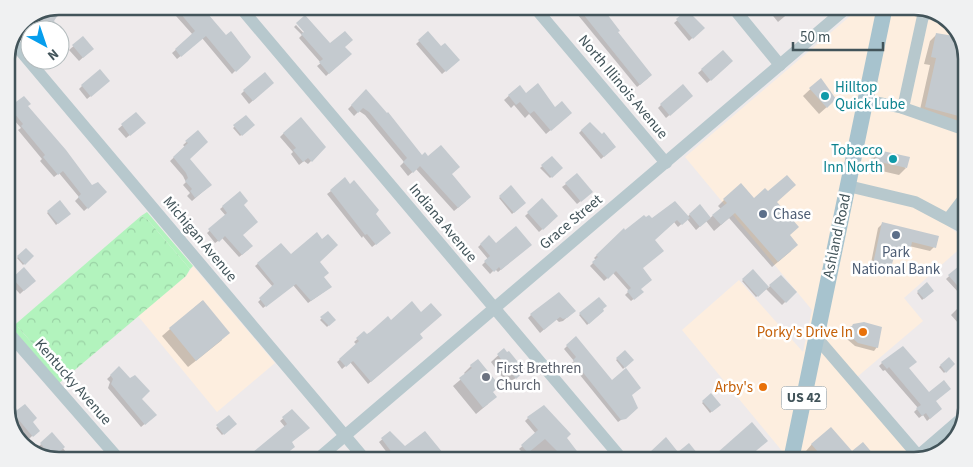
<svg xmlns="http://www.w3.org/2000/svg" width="973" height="467" font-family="'Source Sans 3',sans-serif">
	<defs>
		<pattern id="forest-crowns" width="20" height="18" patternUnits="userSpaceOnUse" patternTransform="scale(1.25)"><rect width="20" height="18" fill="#b2f3bd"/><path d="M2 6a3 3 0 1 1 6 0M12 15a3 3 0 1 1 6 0" fill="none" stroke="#9ad2a5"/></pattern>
	</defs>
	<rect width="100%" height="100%" fill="#eeeaeb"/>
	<g fill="#fdeedf">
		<path d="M 856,11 L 937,12 L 958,29 L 967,56 L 965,211 L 948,226 L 964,238 L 964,245 L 904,298 L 923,321 L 850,383 L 915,461 L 781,460 L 782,451 L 682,330 L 739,280 L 803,352 L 812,310 L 685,157 Z"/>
		<path d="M 193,266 L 275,363 L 217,412 L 138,316 L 186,276 Z"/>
	</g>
	<g fill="#b2f3bd">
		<path d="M 147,212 L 193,266 L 190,269 L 148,220 L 141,216 Z"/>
		<path d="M 18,322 L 18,327 L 59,374 L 70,374 L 58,384 L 10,329 Z"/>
	</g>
	<path fill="url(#forest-crowns)" d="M 141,216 L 148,220 L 190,269 L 186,276 L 70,374 L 59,374 L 18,327 L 18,322 Z"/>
	<g fill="#0003">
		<path d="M 168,7 L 192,7 L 249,57 L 232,74 L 202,38 L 177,59 L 172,53 L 193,35 Z"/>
		<path d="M 51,9 L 53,21 L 60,30 L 36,30 L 27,19 Z"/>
		<path d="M 573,9 L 601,10 L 648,78 L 637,87 Z"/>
		<path d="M 688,11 L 703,28 L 689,41 L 674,23 Z"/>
		<path d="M 769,11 L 791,11 L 778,22 Z"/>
		<path d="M 296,25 L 307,37 L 330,45 L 344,47 L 350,54 L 326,76 L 317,66 L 321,63 L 299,38 L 302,35 L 294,27 Z"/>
		<path d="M 60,30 L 68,40 L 60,47 Z"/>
		<path d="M 428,33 L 441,48 L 458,60 L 442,74 L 416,44 Z"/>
		<path d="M 937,34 L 961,38 L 967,56 L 966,123 L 919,114 L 930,65 L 924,64 L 930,41 Z"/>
		<path d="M 83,38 L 89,52 L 79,61 L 69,50 Z"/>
		<path d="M 723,52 L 728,65 L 707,83 L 698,73 Z"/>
		<path d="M 820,80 L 828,106 L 819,114 L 803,96 Z"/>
		<path d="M 105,84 L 87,99 L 79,89 L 82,86 Z"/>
		<path d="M 269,86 L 249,104 L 241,94 L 244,91 Z"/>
		<path d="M 519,87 L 526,95 L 555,108 L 566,117 L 546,134 L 529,114 L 525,118 L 514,105 L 511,108 L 504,100 Z"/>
		<path d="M 366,91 L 422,156 L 451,174 L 466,201 L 454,211 L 416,169 L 408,176 L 400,166 L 404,162 L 365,115 L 359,111 L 354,116 L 348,109 Z"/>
		<path d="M 688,99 L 666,118 L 658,108 L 661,105 Z"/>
		<path d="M 26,107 L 92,186 L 105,192 L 84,211 L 75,201 L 79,197 L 59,173 L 54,177 L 40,161 L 42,159 L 18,130 L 21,128 L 7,112 L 10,108 Z"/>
		<path d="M 136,113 L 141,126 L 126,138 L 118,129 Z"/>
		<path d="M 246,117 L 253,125 L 240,136 L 233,128 Z"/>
		<path d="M 582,130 L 612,149 L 601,159 L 579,133 Z"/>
		<path d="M 198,132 L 188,159 L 207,188 L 192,201 L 187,196 L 190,193 L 183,185 L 186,182 L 183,176 L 170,161 L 185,147 L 183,145 Z"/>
		<path d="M 284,133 L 325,147 L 308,164 L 304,161 L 299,165 L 291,154 L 293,152 L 280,137 Z"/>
		<path d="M 878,151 L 906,168 L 899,175 L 869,168 L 871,158 Z"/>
		<path d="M 552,158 L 561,168 L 550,178 L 540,168 Z"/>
		<path d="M 566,184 L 588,195 L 577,204 L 562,187 Z"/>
		<path d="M 511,187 L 525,203 L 512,214 L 499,198 Z"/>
		<path d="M 331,191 L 374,212 L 386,236 L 372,247 L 363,236 L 362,238 L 327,194 Z"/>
		<path d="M 240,193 L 242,205 L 242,235 L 249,249 L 239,257 L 222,238 L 215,243 L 207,233 L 226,216 L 220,209 Z"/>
		<path d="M 754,199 L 776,202 L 789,235 L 791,251 L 772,267 L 729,218 L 714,231 L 706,221 L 696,230 L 687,219 L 678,227 L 674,222 L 654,240 L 642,269 L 640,289 L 642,292 L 631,301 L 625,295 L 629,291 L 613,273 L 604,281 L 590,266 L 596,260 L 594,258 L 624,230 L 625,232 L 651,220 L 687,217 L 700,206 L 710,218 L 721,209 L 718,206 L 724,200 Z"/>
		<path d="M 542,200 L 557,216 L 539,232 L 525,216 Z"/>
		<path d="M 59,202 L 69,214 L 56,225 L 47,213 Z"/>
		<path d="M 882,224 L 934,247 L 930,251 L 909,246 L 904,254 L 898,258 L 893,257 L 890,268 L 886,272 L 870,268 L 878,228 Z"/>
		<path d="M 489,237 L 496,244 L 527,248 L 498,272 L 495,269 L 490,274 L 482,265 L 488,259 L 478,247 Z"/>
		<path d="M 281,245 L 290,256 L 322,277 L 328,289 L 308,303 L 293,285 L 263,308 L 258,302 L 273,287 L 255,266 Z"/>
		<path d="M 26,249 L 32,256 L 23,265 L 17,258 Z"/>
		<path d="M 959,267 L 964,273 L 963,321 L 959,324 L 951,315 L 962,304 L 957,298 L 960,294 L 946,279 Z"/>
		<path d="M 24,269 L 34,281 L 20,294 L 9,282 Z"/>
		<path d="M 753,271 L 768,288 L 781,276 L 795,292 L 782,305 L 766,289 L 756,297 L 742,281 Z"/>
		<path d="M 927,284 L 933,291 L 922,300 L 917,293 Z"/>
		<path d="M 599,298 L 603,311 L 587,325 L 579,315 Z"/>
		<path d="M 202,301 L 222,340 L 188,367 L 162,336 Z"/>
		<path d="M 574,311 L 563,321 L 559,322 L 556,319 L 540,333 L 528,318 L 531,315 Z"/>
		<path d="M 328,312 L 334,320 L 327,327 L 320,320 Z"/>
		<path d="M 391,322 L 418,335 L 419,340 L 368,384 L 350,362 L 342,369 L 337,362 L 357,345 L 354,342 L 364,333 L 366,335 Z"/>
		<path d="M 850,328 L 877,347 L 874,351 L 855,346 L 840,333 Z"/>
		<path d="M 575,338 L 612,382 L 630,396 L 634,411 L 618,422 L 571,364 L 574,361 L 564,349 Z"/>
		<path d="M 504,350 L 522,372 L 508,385 L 491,362 Z"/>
		<path d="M 625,352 L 632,360 L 623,369 L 616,360 Z"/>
		<path d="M 949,359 L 953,364 L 944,373 L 939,367 Z"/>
		<path d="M 882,363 L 907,369 L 937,412 L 927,421 L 923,415 L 919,418 L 914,412 L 918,408 L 885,370 L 883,371 L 879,366 Z"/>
		<path d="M 471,366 L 491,393 L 488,404 L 476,414 L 453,386 L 466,375 L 464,373 Z"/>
		<path d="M 119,368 L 140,399 L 155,415 L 141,427 L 108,388 L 110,382 L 107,379 Z"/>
		<path d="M 711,395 L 719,405 L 710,413 L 702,403 Z"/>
		<path d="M 292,411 L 290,443 L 293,447 L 282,457 L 249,457 L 285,427 L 280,421 Z"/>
		<path d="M 14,414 L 31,422 L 38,430 L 29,439 L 11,417 Z"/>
		<path d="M 229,417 L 235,424 L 222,435 L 216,428 Z"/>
		<path d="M 528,418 L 565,438 L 582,459 L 528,458 L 519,449 L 536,434 L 525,421 Z"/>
		<path d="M 390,433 L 404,447 L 431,458 L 391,458 L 379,442 Z"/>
		<path d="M 52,434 L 69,456 L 45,456 L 38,447 Z"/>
		<path d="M 666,439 L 678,453 L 689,445 L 700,459 L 645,459 Z"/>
		<path d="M 863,443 L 879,461 L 814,460 L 806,451 L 812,444 L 852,453 Z"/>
		<path d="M 448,452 L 452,458 L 441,458 Z"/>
	</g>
	<g fill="#c4cacf">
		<path d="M 175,7 L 202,7 L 226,35 L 231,31 L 251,57 L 248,61 L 236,72 L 206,36 L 181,57 L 175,49 L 195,31 Z"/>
		<path d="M 52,9 L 58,15 L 54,21 L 61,30 L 38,30 L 30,21 L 37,15 Z"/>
		<path d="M 579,9 L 604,10 L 620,31 L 618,32 L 652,75 L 640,85 Z"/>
		<path d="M 687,10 L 705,28 L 693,39 L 676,19 Z"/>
		<path d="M 305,15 L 330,43 L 345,31 L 353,40 L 345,47 L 352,54 L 329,74 L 319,62 L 323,59 L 301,34 L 304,32 L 296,23 Z"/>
		<path d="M 428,31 L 441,46 L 445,43 L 460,60 L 446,72 L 418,40 Z"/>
		<path d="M 936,33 L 960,37 L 967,56 L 966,118 L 925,107 L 936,58 L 931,57 Z"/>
		<path d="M 83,36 L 94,49 L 83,58 L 72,45 Z"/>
		<path d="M 723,50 L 733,61 L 711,81 L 701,69 Z"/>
		<path d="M 100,69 L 110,81 L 91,97 L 81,85 Z"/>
		<path d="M 265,72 L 274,83 L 253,101 L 243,90 Z"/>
		<path d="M 821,78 L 836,99 L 827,108 L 809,88 Z"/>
		<path d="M 538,83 L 555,107 L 562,101 L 572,113 L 551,131 L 534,111 L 530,114 L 520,102 L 516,105 L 508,95 L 520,85 L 526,93 Z"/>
		<path d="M 683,84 L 693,96 L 670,116 L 660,104 Z"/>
		<path d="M 366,89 L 387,113 L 388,112 L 422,155 L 425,152 L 428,156 L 441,145 L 460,167 L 452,174 L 471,197 L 458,208 L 420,166 L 413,173 L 403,162 L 407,158 L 369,112 L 363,108 L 358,113 L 351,105 Z"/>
		<path d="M 24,96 L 31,104 L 28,106 L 66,150 L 92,185 L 98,182 L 107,192 L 88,209 L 78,197 L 81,194 L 63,171 L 58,175 L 43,157 L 45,155 L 21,126 L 23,124 L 9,107 Z"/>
		<path d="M 136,112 L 146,123 L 130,136 L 121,124 Z"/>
		<path d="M 246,115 L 255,125 L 242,136 L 233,125 Z"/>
		<path d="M 301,117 L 326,147 L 312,162 L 308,158 L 303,162 L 293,150 L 296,148 L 283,133 Z"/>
		<path d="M 590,122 L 602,134 L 604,132 L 616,147 L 604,157 L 581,130 Z"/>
		<path d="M 198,130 L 208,142 L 190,159 L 212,185 L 195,198 L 190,191 L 192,189 L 185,181 L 188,178 L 186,173 L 173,157 L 188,143 L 185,141 Z"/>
		<path d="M 878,150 L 910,157 L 907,168 L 875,161 Z"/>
		<path d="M 552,156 L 563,168 L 552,178 L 541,165 Z"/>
		<path d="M 577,173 L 593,192 L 581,202 L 565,183 Z"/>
		<path d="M 787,175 L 796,185 L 777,202 L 799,227 L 790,235 L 798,245 L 778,262 L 735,213 L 721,225 L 712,215 L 727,203 L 723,199 L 741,183 L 754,198 L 765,188 L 768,191 Z"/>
		<path d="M 345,177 L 350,184 L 354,180 L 379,210 L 376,214 L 391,233 L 376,245 L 367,234 L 365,235 L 330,190 Z"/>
		<path d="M 511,185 L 526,203 L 514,213 L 499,196 Z"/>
		<path d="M 240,191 L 248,201 L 244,205 L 258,222 L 243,235 L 253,246 L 242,255 L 225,236 L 219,242 L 208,229 L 227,213 L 222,206 Z"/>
		<path d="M 542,198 L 558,216 L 543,230 L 527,212 Z"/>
		<path d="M 60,200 L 71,214 L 58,224 L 47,211 Z"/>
		<path d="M 675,201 L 690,218 L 682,225 L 677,220 L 655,240 L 664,251 L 643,268 L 652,280 L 641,289 L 644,292 L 634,300 L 627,291 L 631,288 L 616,271 L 608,279 L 592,262 L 598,257 L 596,255 L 624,228 L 625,230 L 644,215 L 646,217 L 649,215 L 652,218 Z"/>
		<path d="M 700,204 L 711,218 L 700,227 L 689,214 Z"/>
		<path d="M 882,222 L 939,236 L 936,248 L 912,242 L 910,251 L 904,250 L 903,254 L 895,253 L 891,268 L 873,264 Z"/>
		<path d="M 516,226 L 532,245 L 501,270 L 499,267 L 494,272 L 484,261 L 490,256 L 480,244 L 489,235 L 496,243 Z"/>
		<path d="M 317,232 L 322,239 L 328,234 L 338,245 L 320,262 L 329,273 L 324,277 L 332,287 L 311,301 L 296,284 L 266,307 L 259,298 L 274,284 L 257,263 L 281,243 L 291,254 Z"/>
		<path d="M 26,248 L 34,256 L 25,265 L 17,256 Z"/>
		<path d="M 959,266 L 964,271 L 963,292 L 948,275 Z"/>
		<path d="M 24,267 L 36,281 L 24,291 L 12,278 Z"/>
		<path d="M 753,269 L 769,287 L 758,297 L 742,279 Z"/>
		<path d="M 781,275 L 797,292 L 786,303 L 769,285 Z"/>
		<path d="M 927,282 L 934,291 L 924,299 L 917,291 Z"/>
		<path d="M 559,292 L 576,311 L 567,318 L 563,319 L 560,317 L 544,330 L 530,314 Z"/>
		<path d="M 599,297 L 607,306 L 603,309 L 604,311 L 589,324 L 579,313 Z"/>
		<path d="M 203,300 L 230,333 L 196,361 L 169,328 Z"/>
		<path d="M 412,301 L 421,312 L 431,303 L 442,315 L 420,334 L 423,338 L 371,382 L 353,361 L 346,367 L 339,359 L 359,341 L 356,338 L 364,331 L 367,334 L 370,332 L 388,316 L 391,320 Z"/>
		<path d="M 328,311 L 336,320 L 329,326 L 320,317 Z"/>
		<path d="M 864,322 L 882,327 L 878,348 L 858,343 L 842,329 L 852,326 L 853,324 Z"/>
		<path d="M 576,336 L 612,380 L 626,368 L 641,388 L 632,395 L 638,408 L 626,419 L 621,420 L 573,360 L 576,357 L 566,345 Z"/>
		<path d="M 903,346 L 917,362 L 909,368 L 929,392 L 944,380 L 951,389 L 936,401 L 942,409 L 930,419 L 926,413 L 922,416 L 916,408 L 921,405 L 889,367 L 887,369 L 881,362 Z"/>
		<path d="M 504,348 L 507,352 L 509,351 L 522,367 L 521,369 L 524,372 L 516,379 L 497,354 Z"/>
		<path d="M 625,350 L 634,360 L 625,368 L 616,358 Z"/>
		<path d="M 949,357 L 955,364 L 946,373 L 940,365 Z"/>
		<path d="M 478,359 L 500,386 L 493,392 L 497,397 L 483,408 L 459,378 L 472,368 L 470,365 Z"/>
		<path d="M 119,366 L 130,378 L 135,375 L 150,391 L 142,399 L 157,415 L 145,425 L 111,384 L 113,379 L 110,375 Z"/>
		<path d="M 711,393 L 721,405 L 712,412 L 702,401 Z"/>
		<path d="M 25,404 L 37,418 L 33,422 L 40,431 L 33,437 L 13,413 Z"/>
		<path d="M 544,405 L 571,434 L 567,438 L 583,459 L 565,459 L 545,439 L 528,453 L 521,445 L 538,430 L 527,417 Z"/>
		<path d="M 292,409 L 310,428 L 292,442 L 295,447 L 282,457 L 247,457 L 287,424 L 282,417 Z"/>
		<path d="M 229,415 L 237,424 L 224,435 L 216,425 Z"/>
		<path d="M 752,422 L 768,441 L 745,460 L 709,460 Z"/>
		<path d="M 831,427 L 852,451 L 863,442 L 879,461 L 825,460 L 811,444 Z"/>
		<path d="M 390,431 L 405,446 L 425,431 L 447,458 L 396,458 L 381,438 Z"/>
		<path d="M 52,432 L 65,447 L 55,456 L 51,456 L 40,443 Z"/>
		<path d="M 666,437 L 678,452 L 689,443 L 702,459 L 654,459 L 649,453 Z"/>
	</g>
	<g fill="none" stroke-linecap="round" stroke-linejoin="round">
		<g stroke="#b7c8cd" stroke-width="12">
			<path d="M 240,7 L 622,459"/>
			<path d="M 536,9 L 666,163"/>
			<path d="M 735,10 L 780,65"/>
			<path d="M 13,42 L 363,457"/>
			<path d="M 866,100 L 903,108 L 923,16 L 932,12 L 940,14"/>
			<path d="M 903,108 L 966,130"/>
			<path d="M 848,186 L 915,202 L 964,228"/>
			<path d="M 949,218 L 965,197"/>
			<path d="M 6,330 L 116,456"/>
			<path d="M 816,337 L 921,459"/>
			<path d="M 918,456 L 962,418"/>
			<path d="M 320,457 L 843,11"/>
		</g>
		<path stroke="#a7c3ce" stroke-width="16" d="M 791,460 L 884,11"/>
	</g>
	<g fill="#0f9aa8" stroke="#fff" stroke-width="2">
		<circle cx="825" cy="96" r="5"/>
		<circle cx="893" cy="159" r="5"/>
	</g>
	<g fill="#5c6f8a" stroke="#fff" stroke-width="2">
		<circle cx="763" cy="214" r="5"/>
		<circle cx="896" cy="235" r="5"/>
	</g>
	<g fill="#e8710a" stroke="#fff" stroke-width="2">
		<circle cx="863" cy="332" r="5"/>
		<circle cx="763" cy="387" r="5"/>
	</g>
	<circle fill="#6b7280" stroke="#fff" stroke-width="2" cx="486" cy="377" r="5"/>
	<g text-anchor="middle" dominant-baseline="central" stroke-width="5" stroke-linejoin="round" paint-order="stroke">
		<rect fill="#fff" stroke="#7b878c" stroke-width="1" x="781.5" y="386.5" width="45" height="23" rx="4"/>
		<g font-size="14" font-weight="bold" fill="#42545a">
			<text x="804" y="398">US 42</text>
		</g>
		<g font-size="15" fill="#42545a" stroke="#fff">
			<text transform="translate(623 87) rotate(50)">North Illinois Avenue</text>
			<text transform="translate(571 222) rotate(-40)">Grace Street</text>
			<text transform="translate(443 223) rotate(50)">Indiana Avenue</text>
			<text transform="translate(837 236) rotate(-78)">Ashland Road</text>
			<text transform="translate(200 239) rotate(50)">Michigan Avenue</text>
			<text transform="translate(73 382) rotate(49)">Kentucky Avenue</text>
		</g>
		<g font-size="15" fill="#0d838f" stroke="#fff" text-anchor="start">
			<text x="835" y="87">Hilltop<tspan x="835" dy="17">Quick Lube</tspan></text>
			<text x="883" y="150" text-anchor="end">Tobacco<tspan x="883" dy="17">Inn North</tspan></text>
		</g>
		<g font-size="15" fill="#4e5e75" stroke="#fff" text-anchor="start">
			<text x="773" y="214">Chase</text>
			<text x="896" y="252" text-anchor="middle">Park<tspan x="896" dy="17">National Bank</tspan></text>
		</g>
		<g font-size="15" fill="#c56008" stroke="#fff" text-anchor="end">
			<text x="853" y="332">Porky's Drive In</text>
			<text x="753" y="387">Arby's</text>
		</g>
		<g font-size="15" fill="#5b616d" stroke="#fff" text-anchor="start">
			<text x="496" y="368">First Brethren<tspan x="496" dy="17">Church</tspan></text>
		</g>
	</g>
	<path d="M0 0H973V467H0ZM59 15H914A44 44 0 0 1 958 59V408A44 44 0 0 1 914 452H59A44 44 0 0 1 15 408V59A44 44 0 0 1 59 15Z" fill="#f0f1f2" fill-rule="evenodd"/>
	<path fill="none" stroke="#42545a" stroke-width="2.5" d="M59 15H914A44 44 0 0 1 958 59V408A44 44 0 0 1 914 452H59A44 44 0 0 1 15 408V59A44 44 0 0 1 59 15Z"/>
	<g transform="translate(45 45) rotate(140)"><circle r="24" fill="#ffffff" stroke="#b3bbbd"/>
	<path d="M0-4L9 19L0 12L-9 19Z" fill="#069eed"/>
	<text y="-8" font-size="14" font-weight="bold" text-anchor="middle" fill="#42545a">N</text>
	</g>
	<path d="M793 42v8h90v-8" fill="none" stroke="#42545a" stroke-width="2.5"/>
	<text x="800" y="42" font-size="15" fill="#42545a" stroke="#ffffff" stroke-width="4" paint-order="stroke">50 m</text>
</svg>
